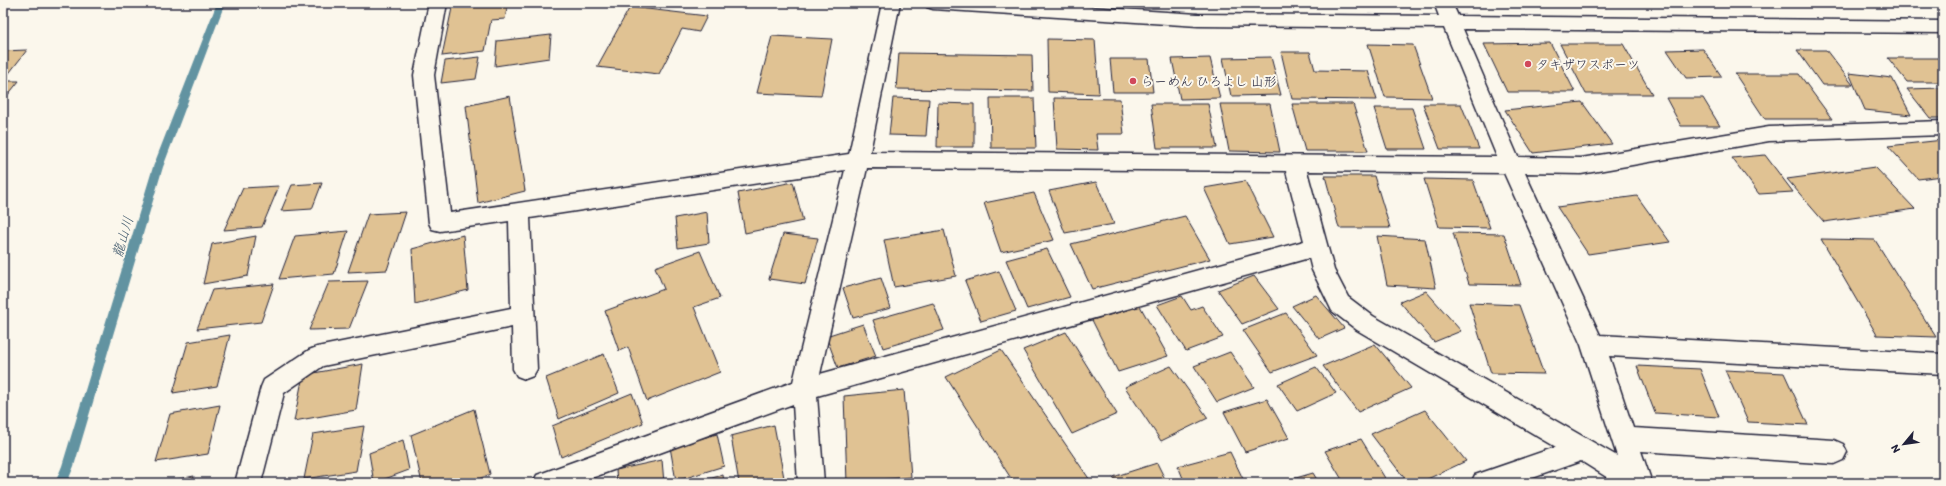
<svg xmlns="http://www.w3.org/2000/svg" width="1946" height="486" font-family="Itim,'Klee One',sans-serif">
	<rect width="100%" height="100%" fill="#fbf7ec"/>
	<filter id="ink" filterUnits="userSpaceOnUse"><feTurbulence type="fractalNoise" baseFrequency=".025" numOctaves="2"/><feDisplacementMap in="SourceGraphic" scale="8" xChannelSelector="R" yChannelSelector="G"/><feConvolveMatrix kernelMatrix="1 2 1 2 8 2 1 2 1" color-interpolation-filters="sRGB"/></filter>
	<g filter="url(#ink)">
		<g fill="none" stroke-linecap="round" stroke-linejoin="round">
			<path fill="#6293a1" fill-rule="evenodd" d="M 217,3 L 225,3 L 163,167 L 74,466 L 67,483 L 55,483 L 62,466 L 153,167 Z"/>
		</g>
		<g fill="#e0c293" stroke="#22223b">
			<path d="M 3,3 L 10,3 L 3,13 Z"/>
			<path d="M 453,3 L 508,3 L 505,19 L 491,20 L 485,51 L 442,56 Z"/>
			<path d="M 630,7 L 707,16 L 699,32 L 682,29 L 659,74 L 597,67 Z"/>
			<path d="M 551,35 L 549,58 L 495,66 L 497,41 Z"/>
			<path d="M 772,36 L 832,39 L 821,96 L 757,93 Z"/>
			<path d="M 1047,39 L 1095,40 L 1099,94 L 1048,92 Z"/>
			<path d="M 1550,43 L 1575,92 L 1507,92 L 1484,44 Z"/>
			<path d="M 1368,44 L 1413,45 L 1432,98 L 1385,97 Z"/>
			<path d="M 1560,44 L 1623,44 L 1652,94 L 1586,94 Z"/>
			<path d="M 1703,49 L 1722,77 L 1686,78 L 1667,50 Z"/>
			<path d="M 27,50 L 3,81 L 3,51 Z"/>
			<path d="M 1797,50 L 1826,50 L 1853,85 L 1822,85 Z"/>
			<path d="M 1281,52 L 1310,52 L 1315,70 L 1368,71 L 1377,100 L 1292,99 Z"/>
			<path d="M 899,53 L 1032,55 L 1033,91 L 896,89 Z"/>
			<path d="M 480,57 L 476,79 L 441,83 L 445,61 Z"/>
			<path d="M 1271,57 L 1281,95 L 1231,96 L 1223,58 Z"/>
			<path d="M 1210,58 L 1220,98 L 1180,99 L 1172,59 Z"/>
			<path d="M 1888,58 L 1938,58 L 1943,64 L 1943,82 L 1907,82 Z"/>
			<path d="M 1110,59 L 1149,59 L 1153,92 L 1113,92 Z"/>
			<path d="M 1849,73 L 1892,78 L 1911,115 L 1865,110 Z"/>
			<path d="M 1735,74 L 1799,74 L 1832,119 L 1765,119 Z"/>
			<path d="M 3,81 L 19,81 L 3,101 Z"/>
			<path d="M 1943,88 L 1943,118 L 1930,118 L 1907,89 Z"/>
			<path d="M 510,96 L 525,191 L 478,203 L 466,106 Z"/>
			<path d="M 893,98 L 929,99 L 926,136 L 889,135 Z"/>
			<path d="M 990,98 L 1034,98 L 1036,148 L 991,148 Z"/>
			<path d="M 1054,98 L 1120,99 L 1124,134 L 1096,134 L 1098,150 L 1057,149 Z"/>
			<path d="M 1666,98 L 1703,98 L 1720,126 L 1681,126 Z"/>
			<path d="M 1582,102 L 1612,144 L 1533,153 L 1505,110 Z"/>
			<path d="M 938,103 L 974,104 L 974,147 L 937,147 Z"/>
			<path d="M 1151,104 L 1208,104 L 1217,148 L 1157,148 Z"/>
			<path d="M 1220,104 L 1270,104 L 1280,152 L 1229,151 Z"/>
			<path d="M 1292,104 L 1353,104 L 1368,151 L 1305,151 Z"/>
			<path d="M 1423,104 L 1461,104 L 1479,149 L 1440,149 Z"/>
			<path d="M 1374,108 L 1412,108 L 1426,149 L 1387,149 Z"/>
			<path d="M 1943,140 L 1943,176 L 1918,179 L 1888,146 Z"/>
			<path d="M 1765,155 L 1793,192 L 1759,194 L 1732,158 Z"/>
			<path d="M 1875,167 L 1915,209 L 1824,222 L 1787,179 Z"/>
			<path d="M 1325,176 L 1374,176 L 1390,228 L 1339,228 Z"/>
			<path d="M 1424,179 L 1473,180 L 1490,228 L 1439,227 Z"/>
			<path d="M 1245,181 L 1273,237 L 1230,244 L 1204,188 Z"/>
			<path d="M 793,182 L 803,221 L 745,233 L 738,193 Z"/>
			<path d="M 1096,182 L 1114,224 L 1065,233 L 1049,191 Z"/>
			<path d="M 322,183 L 312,209 L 281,211 L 292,185 Z"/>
			<path d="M 279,186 L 262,227 L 224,230 L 243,188 Z"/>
			<path d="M 1034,193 L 1054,240 L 1001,252 L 984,203 Z"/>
			<path d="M 1637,196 L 1670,242 L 1588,254 L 1557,207 Z"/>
			<path d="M 406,212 L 387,270 L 348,272 L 368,214 Z"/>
			<path d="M 707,212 L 709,243 L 678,248 L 675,218 Z"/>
			<path d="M 1185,216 L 1210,259 L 1092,289 L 1071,244 Z"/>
			<path d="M 944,230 L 956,276 L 894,287 L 884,240 Z"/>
			<path d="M 348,231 L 334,274 L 279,279 L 295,236 Z"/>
			<path d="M 1453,233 L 1504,234 L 1521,285 L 1469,284 Z"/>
			<path d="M 783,234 L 818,238 L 805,284 L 769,279 Z"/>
			<path d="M 463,235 L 468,290 L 415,304 L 412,249 Z"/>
			<path d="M 256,236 L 248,276 L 203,284 L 212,244 Z"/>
			<path d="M 1377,236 L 1425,239 L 1436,288 L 1387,285 Z"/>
			<path d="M 1821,239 L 1875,240 L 1936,337 L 1877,335 Z"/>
			<path d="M 1047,249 L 1070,297 L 1027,309 L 1006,260 Z"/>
			<path d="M 700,251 L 720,298 L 694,307 L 720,372 L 647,401 L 628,347 L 619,351 L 605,311 L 664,289 L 655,267 Z"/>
			<path d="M 999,271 L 1016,311 L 981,321 L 965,281 Z"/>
			<path d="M 1254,276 L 1279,309 L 1242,324 L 1218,290 Z"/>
			<path d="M 881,278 L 891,308 L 853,318 L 843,288 Z"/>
			<path d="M 368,281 L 349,329 L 309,330 L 329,282 Z"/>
			<path d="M 274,284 L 261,322 L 197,329 L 212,290 Z"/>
			<path d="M 1426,291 L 1461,331 L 1434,342 L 1400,302 Z"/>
			<path d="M 1316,295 L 1344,328 L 1319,339 L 1292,306 Z"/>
			<path d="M 1182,296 L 1191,310 L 1202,306 L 1223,337 L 1186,351 L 1157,305 Z"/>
			<path d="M 933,303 L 944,330 L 883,348 L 873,320 Z"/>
			<path d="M 1469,303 L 1519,305 L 1544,374 L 1491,373 Z"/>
			<path d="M 1140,306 L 1168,356 L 1118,372 L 1092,320 Z"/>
			<path d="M 1286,313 L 1317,355 L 1272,372 L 1243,330 Z"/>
			<path d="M 863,324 L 876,356 L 838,368 L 826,336 Z"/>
			<path d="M 1066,332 L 1117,414 L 1072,434 L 1023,350 Z"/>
			<path d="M 230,335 L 217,386 L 173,393 L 188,342 Z"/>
			<path d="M 1375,344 L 1411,388 L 1358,412 L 1323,366 Z"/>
			<path d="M 1001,350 L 1092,483 L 1014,483 L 946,377 Z"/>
			<path d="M 1230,352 L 1254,387 L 1217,402 L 1194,366 Z"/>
			<path d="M 604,354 L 619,393 L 559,419 L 546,378 Z"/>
			<path d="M 363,364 L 356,410 L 294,421 L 303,375 Z"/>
			<path d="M 1171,366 L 1208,418 L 1161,441 L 1125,387 Z"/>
			<path d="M 1637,366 L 1700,369 L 1719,417 L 1655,413 Z"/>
			<path d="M 1316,367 L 1336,393 L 1297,411 L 1278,384 Z"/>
			<path d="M 1725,370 L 1784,373 L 1808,425 L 1748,422 Z"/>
			<path d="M 904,390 L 911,477 L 847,483 L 844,396 Z"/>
			<path d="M 632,393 L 643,423 L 561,457 L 552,426 Z"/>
			<path d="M 1267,399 L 1289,438 L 1245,452 L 1224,412 Z"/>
			<path d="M 220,405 L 208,454 L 156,462 L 170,414 Z"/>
			<path d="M 474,409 L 490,474 L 470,483 L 422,483 L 411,435 Z"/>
			<path d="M 1425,410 L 1466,461 L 1419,483 L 1408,483 L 1371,434 Z"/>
			<path d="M 774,425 L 785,483 L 739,483 L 731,436 Z"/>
			<path d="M 364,426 L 356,471 L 304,479 L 313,434 Z"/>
			<path d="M 717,434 L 724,466 L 676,481 L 670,447 Z"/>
			<path d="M 1361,439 L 1388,483 L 1344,483 L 1325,451 Z"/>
			<path d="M 403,440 L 409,470 L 374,483 L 369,453 Z"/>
			<path d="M 1230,452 L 1245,483 L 1185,483 L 1178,466 Z"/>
			<path d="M 662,460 L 664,483 L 617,483 L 616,470 Z"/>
			<path d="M 1157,463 L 1167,483 L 1116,483 L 1113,477 Z"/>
			<path d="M 1313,473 L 1319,483 L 1279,483 Z"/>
			<path d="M 723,475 L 724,483 L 693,483 Z"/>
			<path d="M 194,476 L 193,483 L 158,483 Z"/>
		</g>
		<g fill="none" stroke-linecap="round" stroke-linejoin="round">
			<defs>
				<path id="minor" d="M 429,3 L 447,3 L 434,75 L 450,213 L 849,154 L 882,3 L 900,3 L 870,152 L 1497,157 L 1444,28 L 1198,26 L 933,9 L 927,7 L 924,3 L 1026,3 L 1198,14 L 1439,16 L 1434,3 L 1452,3 L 1458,16 L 1943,21 L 1943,33 L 1463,29 L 1518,157 L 1581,158 L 1769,127 L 1943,121 L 1943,135 L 1769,141 L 1581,174 L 1525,173 L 1600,335 L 1943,354 L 1943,374 L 1609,356 L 1633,428 L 1834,440 L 1843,444 L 1847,452 L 1843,460 L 1834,464 L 1641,451 L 1652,483 L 1616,483 L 1581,461 L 1518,483 L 1471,483 L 1475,475 L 1556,447 L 1357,330 L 1332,311 L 1312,270 L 1309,258 L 817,396 L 824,483 L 798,483 L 793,404 L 578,483 L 533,483 L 537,475 L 793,382 L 845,170 L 530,218 L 537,369 L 533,376 L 525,379 L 517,376 L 513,369 L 512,327 L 323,366 L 284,393 L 261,483 L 235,483 L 261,387 L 264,380 L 309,350 L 317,347 L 511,308 L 509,221 L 440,231 L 432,229 L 429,223 L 414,75 ZM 867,168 L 1286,171 L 1304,241 L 820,374 ZM 1307,171 L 1504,173 L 1581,345 L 1617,456 L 1373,316 L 1348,297 L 1334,270 Z"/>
			</defs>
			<use href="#minor" stroke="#22223b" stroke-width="3"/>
			<use href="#minor" fill="#fbf7ec" fill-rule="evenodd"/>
		</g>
	</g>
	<g fill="#d1495b" stroke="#fbf7ec" stroke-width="1.5">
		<circle cx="1528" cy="64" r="4"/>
		<circle cx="1133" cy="81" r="4"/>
	</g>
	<g text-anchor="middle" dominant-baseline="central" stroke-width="4" stroke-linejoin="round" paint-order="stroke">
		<g font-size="13" fill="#22223b" stroke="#fbf7ec" text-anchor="start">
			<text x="1536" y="64">タキザワスポーツ</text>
			<text x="1141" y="81">らーめん ひろよし 山形</text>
		</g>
		<g font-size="14" font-style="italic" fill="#425b6e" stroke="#fbf7ec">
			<text transform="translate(123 237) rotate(-73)">龍山川</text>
		</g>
	</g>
	<rect width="1946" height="486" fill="none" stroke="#fbf7ec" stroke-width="16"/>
	<rect x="8" y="8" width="1930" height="470" fill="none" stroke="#22223b" stroke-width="1.5" filter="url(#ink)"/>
	<g transform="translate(1904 444) rotate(241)" stroke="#fbf7ec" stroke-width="3" paint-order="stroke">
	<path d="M0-3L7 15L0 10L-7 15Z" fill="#22223b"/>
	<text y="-6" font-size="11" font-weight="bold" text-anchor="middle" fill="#22223b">N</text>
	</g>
</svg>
